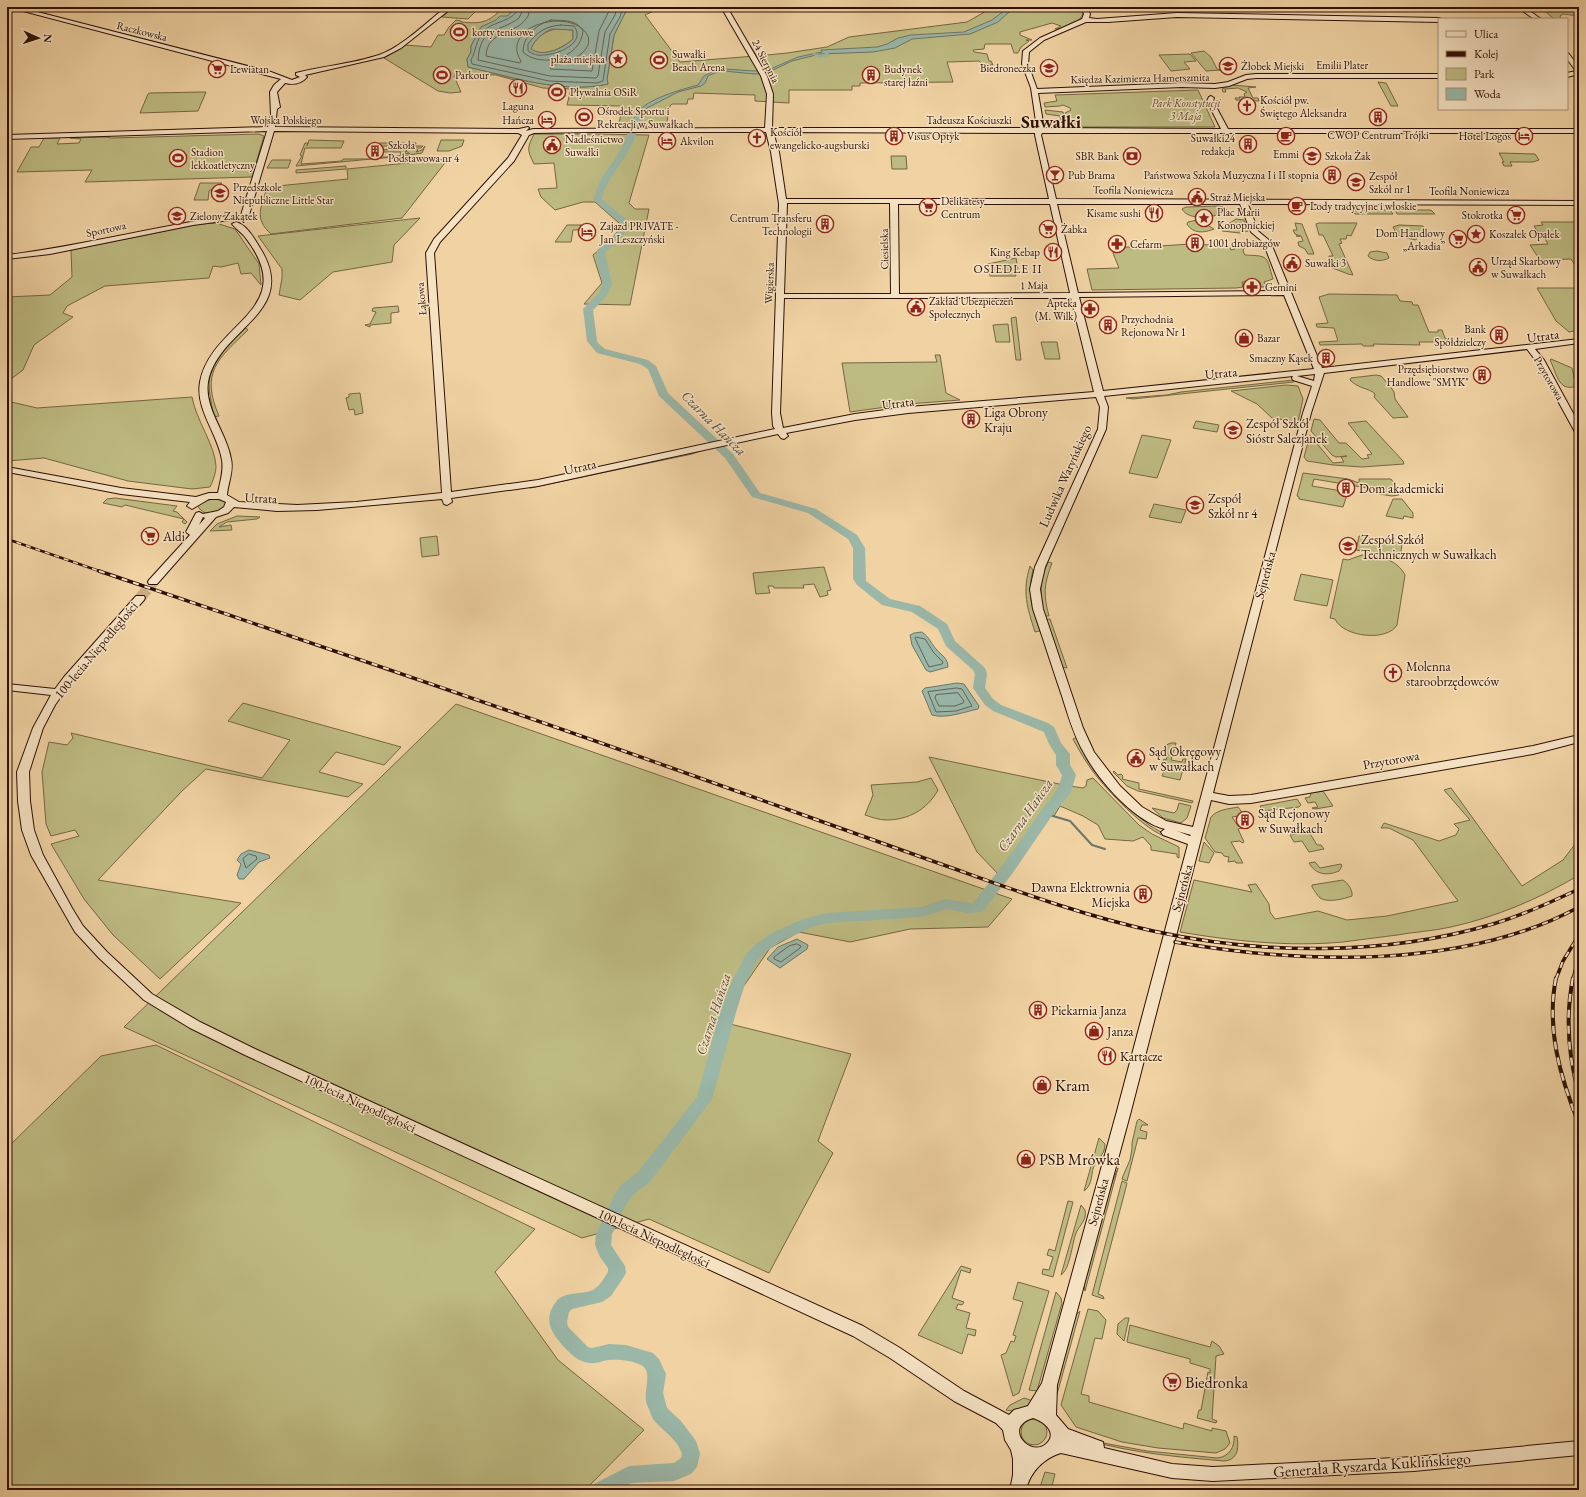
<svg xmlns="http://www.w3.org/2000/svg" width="1586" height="1497" font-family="'EB Garamond',serif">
	<rect width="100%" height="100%" fill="#f0d2a3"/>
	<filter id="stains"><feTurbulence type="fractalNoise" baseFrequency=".005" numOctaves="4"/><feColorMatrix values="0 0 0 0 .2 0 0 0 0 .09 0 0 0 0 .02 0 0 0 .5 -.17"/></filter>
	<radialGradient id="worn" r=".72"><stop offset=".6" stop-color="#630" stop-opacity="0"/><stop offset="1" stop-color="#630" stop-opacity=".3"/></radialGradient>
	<g fill="#bebb82" stroke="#766542">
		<path d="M 454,7 L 484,7 L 480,10 L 473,10 L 476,11 L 468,19 L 442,17 Z"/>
		<path d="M 503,7 L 517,7 L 507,16 L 481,27 L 471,46 L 471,52 L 467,59 L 468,67 C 511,77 564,94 608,84 L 607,79 L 614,35 L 628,7 L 675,7 L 658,9 L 645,15 L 680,62 L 755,56 L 747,41 L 757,56 L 787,53 L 827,47 L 849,37 L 967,22 L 993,7 L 1079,7 L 1083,13 C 1081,23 1064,30 1055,29 L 1061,26 L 1052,23 L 1020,32 L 1020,35 L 1032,40 L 1026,40 L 1029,41 L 1021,47 L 1018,53 L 1014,53 L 1011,44 L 985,44 L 984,49 L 973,50 L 974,52 L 987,54 L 989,61 L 991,61 L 993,65 L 983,65 L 979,61 L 947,62 L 953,82 L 860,83 L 860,86 L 852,86 L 852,90 L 789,90 L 789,103 L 755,101 L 755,95 L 694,93 L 693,99 L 688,99 L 687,104 L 672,104 L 670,106 L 666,126 L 618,127 L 623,106 L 567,105 L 571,89 L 543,88 L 496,75 L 466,74 L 454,76 L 461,92 L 450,93 L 438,91 L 384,58 L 405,45 L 431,47 L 438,35 L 444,35 L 449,27 L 456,20 L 461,21 L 461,22 C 481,24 489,23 503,7 Z"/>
		<path d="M 1540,7 L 1576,7 L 1579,16 L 1563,14 L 1560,16 L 1561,19 L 1554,19 Z"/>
		<path d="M 558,29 L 573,30 L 573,39 C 563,48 543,58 531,49 C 534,38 548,29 558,29 Z"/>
		<path d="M 1204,51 L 1211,57 L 1217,69 L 1221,70 L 1206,71 L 1191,53 Z"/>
		<path d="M 1190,54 L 1196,61 L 1184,62 L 1190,69 L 1171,71 L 1159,55 Z"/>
		<path d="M 1378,82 L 1386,83 L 1398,106 L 1391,106 Z"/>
		<path d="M 1231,85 L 1256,87 L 1248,88 L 1253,98 L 1258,98 L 1259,101 L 1236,100 L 1235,98 L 1240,98 L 1239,97 L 1245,97 L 1244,94 L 1247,92 L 1238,88 L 1225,89 L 1226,92 L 1223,92 L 1222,89 Z"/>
		<path d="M 1198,90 L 1215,127 L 1062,127 L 1060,116 L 1046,114 L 1045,110 L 1063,112 L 1065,117 L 1066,117 L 1065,113 L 1071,110 L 1070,108 L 1063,105 L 1060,106 L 1045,107 L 1044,103 L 1057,101 L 1055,95 Z"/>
		<path d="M 204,92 L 206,92 L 198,111 L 140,113 L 148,94 L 150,93 Z"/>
		<path d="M 259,134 L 264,136 L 252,177 L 85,182 L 92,170 L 17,172 L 31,147 L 39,147 L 44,138 L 60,138 L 57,144 L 79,143 L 81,139 L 70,138 L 106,137 L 111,138 Z"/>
		<path d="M 534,134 L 596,134 L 649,135 L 629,203 L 635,209 L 649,209 L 630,305 L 584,304 L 602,283 L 593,255 L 610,241 L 620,228 L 619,223 L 595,202 L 583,202 L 555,210 L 541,197 L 538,189 L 557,188 L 554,163 L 534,164 C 527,150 527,148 534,134 Z"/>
		<path d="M 309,140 L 344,141 L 341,148 L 305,148 L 301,164 L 342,161 L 343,159 L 370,159 L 371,157 L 394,157 L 296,166 L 302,156 L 300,155 L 305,143 L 308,143 L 307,146 Z"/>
		<path d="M 441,140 L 464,140 L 462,146 L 449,151 L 437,151 Z"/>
		<path d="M 379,143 L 404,143 L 411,145 L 405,149 L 406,152 L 404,153 L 410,154 L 406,151 L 411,147 L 414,148 L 411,146 L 412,143 L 416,143 L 415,146 L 423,146 L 421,148 L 416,148 L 418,150 L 416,152 L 422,150 L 425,146 L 422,153 L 396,157 L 394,156 L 400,156 L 401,152 L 376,152 L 376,150 L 402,149 L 403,146 L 378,146 Z"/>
		<path d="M 1499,153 L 1535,154 L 1539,160 L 1533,162 L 1510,162 L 1512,166 L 1504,166 L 1502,162 L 1504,162 Z"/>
		<path d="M 891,156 L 906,156 L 907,169 L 892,169 Z"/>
		<path d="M 448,159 L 402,218 L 271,234 C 253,218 262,206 267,187 L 348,179 L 347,169 Z"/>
		<path d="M 272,160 L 291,160 L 288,168 L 267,168 Z"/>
		<path d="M 346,166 L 346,169 L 296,173 L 296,170 Z"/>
		<path d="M 200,183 L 222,183 L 209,191 L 208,200 L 194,200 Z"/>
		<path d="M 1218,206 L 1224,207 L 1228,211 C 1217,217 1189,222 1182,209 L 1186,207 Z"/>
		<path d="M 1354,210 L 1390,210 L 1393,214 L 1355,214 L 1353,211 Z"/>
		<path d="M 1395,210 L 1431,210 L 1435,214 L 1397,214 Z"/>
		<path d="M 420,218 L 394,245 L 392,262 L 333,272 L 300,300 L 279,295 L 282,278 L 282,269 L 258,236 Z"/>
		<path d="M 1236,219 L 1244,220 L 1248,231 L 1240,233 L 1222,231 L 1223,229 L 1227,228 L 1225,226 Z"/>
		<path d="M 1197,220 L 1200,221 L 1214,229 C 1204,233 1193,234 1187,224 L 1188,222 Z"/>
		<path d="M 1541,222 L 1579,222 L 1579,265 L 1575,265 L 1571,259 L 1540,260 L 1530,245 L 1548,244 L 1541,232 L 1537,231 L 1534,226 L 1543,225 Z"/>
		<path d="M 216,223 L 235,229 L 259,264 L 261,285 L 251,273 L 241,274 L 238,263 L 221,267 L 213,266 L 209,278 L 105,286 L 67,306 L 63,313 L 73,317 L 34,345 L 23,370 L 7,382 L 7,297 L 50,295 L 72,277 L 71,250 L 200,224 Z"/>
		<path d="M 1295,223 L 1302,224 L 1314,254 L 1308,254 L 1305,249 L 1299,246 L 1298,242 L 1303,241 L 1301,236 L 1296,236 L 1300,236 L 1295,234 L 1293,230 L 1297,230 Z"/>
		<path d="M 1319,223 L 1357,223 L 1351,236 L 1347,235 L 1346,239 L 1340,239 L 1342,243 L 1339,244 L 1353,275 L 1348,274 L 1330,267 L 1329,256 L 1333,256 L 1323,235 L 1319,235 L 1316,224 Z"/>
		<path d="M 567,225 L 593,225 L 593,229 L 573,230 L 571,242 L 555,242 Z"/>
		<path d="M 1399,225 L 1423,226 L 1428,237 L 1417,237 L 1416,240 L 1398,236 L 1393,227 Z"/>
		<path d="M 1190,244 L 1229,246 L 1231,250 L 1235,249 L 1232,246 L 1245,246 L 1243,251 L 1245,255 C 1270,256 1266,256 1273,279 L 1264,282 L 1267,287 L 1261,287 L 1260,282 L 1242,282 L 1243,287 L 1236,288 L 1092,290 L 1087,269 L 1119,268 L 1113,253 L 1115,247 L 1145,247 Z"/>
		<path d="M 1377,251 L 1387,253 L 1389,258 C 1382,262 1373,261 1368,256 L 1370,252 Z"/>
		<path d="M 1016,258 L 1018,269 L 1014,269 L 1016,276 L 990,276 L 988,264 Z"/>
		<path d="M 1537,288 L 1574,288 L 1579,291 L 1579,330 L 1569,332 L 1556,321 Z"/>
		<path d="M 1329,294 L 1397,295 L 1400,301 L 1412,302 L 1413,305 L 1418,305 L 1429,332 L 1438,332 L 1438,330 L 1442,330 L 1445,338 L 1455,342 L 1419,342 L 1420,345 L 1373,344 L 1374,346 L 1363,346 L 1362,344 L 1320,345 L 1319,342 L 1338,341 L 1334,328 L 1317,327 L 1316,324 L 1328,323 L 1319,297 Z"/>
		<path d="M 398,306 L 399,312 L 391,313 L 391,323 L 370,325 L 370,327 L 365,325 L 370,324 L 376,312 L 372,311 L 373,308 Z"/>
		<path d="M 1016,317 L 1021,360 L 1016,360 L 1011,318 Z"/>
		<path d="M 1008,324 L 1010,342 L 996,342 L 993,325 Z"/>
		<path d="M 246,328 L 248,330 C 218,359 200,372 219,416 L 214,417 C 212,406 209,394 209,383 C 210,360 230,343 246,328 Z"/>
		<path d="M 1041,342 L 1057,342 L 1060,359 L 1045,359 Z"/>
		<path d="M 935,355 L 940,355 L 946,393 L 960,400 L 908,404 L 850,412 L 842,363 L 937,362 Z"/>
		<path d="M 1551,359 L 1572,368 L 1576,386 C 1558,393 1556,371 1550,360 Z"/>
		<path d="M 1376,375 L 1381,376 L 1390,386 L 1394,392 L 1395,399 L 1408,417 L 1393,418 L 1374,397 L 1375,394 C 1369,388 1359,389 1350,380 L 1351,378 Z"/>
		<path d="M 1294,380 L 1294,382 L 1133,399 L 1126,398 L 1167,395 L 1181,392 Z"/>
		<path d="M 1286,385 L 1298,386 L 1303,399 L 1298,422 L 1272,418 L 1257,404 L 1231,391 Z"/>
		<path d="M 360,393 L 363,413 L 355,415 L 354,409 L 349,410 L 346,398 L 349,397 L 349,394 Z"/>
		<path d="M 192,397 C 196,420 215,445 216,466 C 216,473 213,481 210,487 L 192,489 L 128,481 L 44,458 L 7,461 L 7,401 L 37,408 Z"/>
		<path d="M 1314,419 L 1320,420 L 1339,443 L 1346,443 L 1362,459 L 1369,458 L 1367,455 L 1372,454 L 1348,423 L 1366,421 L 1403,461 L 1404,464 L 1362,467 L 1333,465 L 1307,461 L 1304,457 L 1310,435 L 1333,463 L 1344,462 L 1341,457 L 1347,456 L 1336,457 L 1332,455 L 1311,431 Z"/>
		<path d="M 1196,421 L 1219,425 L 1217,432 L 1193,428 Z"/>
		<path d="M 1142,435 L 1171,440 L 1157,478 L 1129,473 Z"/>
		<path d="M 712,447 L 692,454 L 530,488 Z"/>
		<path d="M 1303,473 L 1348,479 L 1359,483 L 1359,479 L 1391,479 L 1396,486 L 1392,487 L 1399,495 L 1392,496 L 1379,494 L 1379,490 L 1314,479 L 1312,486 L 1348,492 L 1343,507 L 1299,499 L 1299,497 L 1297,496 Z"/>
		<path d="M 115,498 L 177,506 L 173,511 L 177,512 L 187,522 L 185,524 L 182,522 L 184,519 L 125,505 L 122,507 L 103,503 L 107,499 Z"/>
		<path d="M 214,499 L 222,500 L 228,505 C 221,509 208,518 201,510 C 199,509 199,507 197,505 L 205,501 Z"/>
		<path d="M 1393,499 L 1402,499 L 1413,513 L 1413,518 L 1404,516 L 1403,519 L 1386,516 Z"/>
		<path d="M 1154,504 L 1186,510 L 1181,523 L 1149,517 Z"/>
		<path d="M 237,516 L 260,517 L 257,519 L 227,522 L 219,527 L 231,525 L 232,530 L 210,531 L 217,524 Z"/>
		<path d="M 437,536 L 439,555 L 422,557 L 420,538 Z"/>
		<path d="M 1359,536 L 1402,544 L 1400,558 L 1356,550 Z"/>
		<path d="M 1362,555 C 1377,555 1397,559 1405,575 L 1397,625 C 1387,642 1343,637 1335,619 L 1330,618 L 1343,559 L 1348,560 Z"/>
		<path d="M 1048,562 L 1052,563 C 1044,584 1043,594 1049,616 L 1044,616 C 1040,593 1039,583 1048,562 Z"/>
		<path d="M 1030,566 L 1033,570 C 1027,593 1032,609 1040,631 L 1035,632 C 1027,607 1022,592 1030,566 Z"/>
		<path d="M 824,567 L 831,590 L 827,591 L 828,595 L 820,597 L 814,584 L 803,585 L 804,588 L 774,588 L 773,586 L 768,586 L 770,593 L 756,594 L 753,573 Z"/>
		<path d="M 1301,574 L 1333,580 L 1327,606 L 1294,600 Z"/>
		<path d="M 1046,619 L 1050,619 L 1067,668 L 1062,667 Z"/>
		<path d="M 243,703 L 401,747 L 384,765 L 336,752 L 319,772 L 363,784 L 348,797 L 206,769 L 182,791 L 98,880 L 241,903 L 160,979 L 113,935 L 84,899 L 51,844 L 79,836 L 75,830 L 51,836 L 46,824 L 42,772 L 49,742 L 67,745 L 73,738 L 71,733 L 262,778 L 290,740 L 228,721 Z"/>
		<path d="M 456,704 L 1012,899 L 988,927 L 910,929 L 850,942 L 799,932 L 770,948 L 741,990 L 730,1024 L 851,1054 L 818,1141 L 833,1153 L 769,1273 L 649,1219 L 582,1238 L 124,1027 Z"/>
		<path d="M 1077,737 C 1085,763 1127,808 1149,825 C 1156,830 1164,833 1171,837 C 1153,839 1109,792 1098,778 C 1088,766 1080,752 1073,739 Z"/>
		<path d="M 1171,743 L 1176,743 L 1171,760 L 1182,762 L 1183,759 L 1186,759 L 1180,780 L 1162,776 L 1165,769 L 1161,767 L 1164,759 L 1166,760 L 1168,755 L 1164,749 L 1166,745 Z"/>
		<path d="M 929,757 L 1064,785 L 1000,876 L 977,852 Z"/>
		<path d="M 1114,771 L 1118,775 L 1121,774 L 1123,776 L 1122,779 L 1139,783 L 1139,789 L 1193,801 L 1192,803 L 1138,791 L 1127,786 L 1113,772 Z"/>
		<path d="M 931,778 L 938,790 C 927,810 908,820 886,820 C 879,820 871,817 865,815 L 873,795 L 871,785 L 917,782 Z"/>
		<path d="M 1093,778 L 1139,825 L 1152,834 L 1179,847 L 1179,858 L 1177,857 L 1177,854 L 1151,850 L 1151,846 L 1143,837 L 1133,841 L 1105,839 L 1098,825 L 1083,816 L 1060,806 L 1054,816 L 1051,814 C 1055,803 1068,798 1070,786 L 1083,788 L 1086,786 L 1087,780 Z"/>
		<path d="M 1451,788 L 1522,886 L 1563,860 L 1579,839 L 1579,875 C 1539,899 1496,917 1451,927 C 1433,931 1414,932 1397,935 C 1379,937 1361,940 1343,942 C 1288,947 1233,941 1180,932 L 1194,880 L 1252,892 L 1248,885 L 1256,884 L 1269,904 L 1270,912 L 1275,919 L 1318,911 L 1347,920 L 1387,916 L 1458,901 L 1413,840 L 1389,828 L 1381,828 L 1384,823 L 1439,841 L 1456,835 L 1459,829 L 1454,824 L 1470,820 L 1444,790 Z"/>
		<path d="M 1323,791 L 1333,806 L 1315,809 L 1312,808 L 1318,807 L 1315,802 L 1308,803 L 1305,798 L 1310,797 L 1311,793 Z"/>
		<path d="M 1297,799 L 1301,805 L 1299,807 L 1262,811 L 1260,806 Z"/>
		<path d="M 1179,803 L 1191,806 L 1187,818 L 1181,823 L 1163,818 L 1152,808 L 1174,813 L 1177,810 Z"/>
		<path d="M 1238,807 L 1244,815 L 1232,817 L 1238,826 L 1248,825 L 1249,827 L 1238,829 L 1244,842 L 1242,843 L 1240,841 L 1231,842 L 1243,863 L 1236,863 L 1235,861 L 1228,862 L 1229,857 L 1224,856 L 1222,853 L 1215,852 L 1205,838 L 1211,817 C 1218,809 1229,809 1238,807 Z"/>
		<path d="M 1309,832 L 1317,845 L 1321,845 L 1324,849 L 1309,852 L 1302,841 L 1294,842 L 1290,835 Z"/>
		<path d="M 1204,842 L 1214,853 L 1209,863 L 1199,861 Z"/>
		<path d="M 1315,862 L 1320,868 L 1341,864 L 1342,866 L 1339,871 C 1327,876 1316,875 1309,863 Z"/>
		<path d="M 1343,880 C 1348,883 1353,891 1352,896 C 1344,899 1328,903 1320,898 C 1317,895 1314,890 1312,887 L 1312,885 Z"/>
		<path d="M 156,1045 L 535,1229 L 495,1272 L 558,1360 L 644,1430 L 585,1490 L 7,1490 L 7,1148 L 101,1056 Z"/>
		<path d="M 1139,1119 L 1148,1125 L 1142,1125 L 1140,1130 L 1147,1132 L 1146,1139 L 1138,1138 L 1127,1181 L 1122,1179 L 1123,1176 L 1130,1160 L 1132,1149 L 1132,1143 L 1137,1121 Z"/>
		<path d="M 1099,1138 L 1105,1144 C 1105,1153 1100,1157 1095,1164 C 1090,1172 1094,1184 1084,1191 Z"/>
		<path d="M 1118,1168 L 1085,1291 L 1084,1285 L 1109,1190 Z"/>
		<path d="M 1122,1181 L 1127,1183 L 1125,1191 L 1098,1294 L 1103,1296 L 1104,1299 L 1092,1295 Z"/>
		<path d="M 1068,1201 L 1073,1202 L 1053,1277 L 1042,1274 L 1043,1269 L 1049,1270 L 1053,1257 L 1047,1255 L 1049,1249 L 1055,1251 Z"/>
		<path d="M 1081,1205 L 1085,1210 C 1087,1221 1080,1224 1076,1233 C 1072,1244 1070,1269 1061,1275 Z"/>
		<path d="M 961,1266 L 971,1269 L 970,1273 L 961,1270 L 952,1298 L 964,1302 L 962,1305 L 958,1304 L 956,1309 L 970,1313 L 966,1328 L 976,1330 L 975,1336 L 968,1334 L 962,1354 L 918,1335 Z"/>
		<path d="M 1018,1282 L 1049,1291 L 1021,1386 L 1019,1393 L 1013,1396 L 1001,1355 L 1006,1353 L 1011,1341 L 1014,1342 L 1016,1336 L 1013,1335 L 1023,1302 L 1013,1299 Z"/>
		<path d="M 1056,1292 L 1061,1298 L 1062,1303 L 1037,1391 L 1029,1390 Z"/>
		<path d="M 1088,1309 L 1098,1311 L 1106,1320 L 1102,1339 L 1095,1338 L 1081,1394 L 1089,1396 L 1089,1402 L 1183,1429 L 1184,1423 L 1212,1431 L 1212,1428 L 1226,1431 L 1230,1443 L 1225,1449 L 1216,1453 L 1158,1448 L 1122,1442 L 1076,1427 L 1061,1405 Z"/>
		<path d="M 1080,1311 L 1056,1398 L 1053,1398 L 1075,1316 Z"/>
		<path d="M 1125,1318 L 1129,1318 L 1124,1341 L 1117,1334 L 1118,1324 Z"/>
		<path d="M 1130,1325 L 1210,1347 L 1212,1341 L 1219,1346 L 1224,1354 L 1216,1356 L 1212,1419 L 1217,1421 L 1216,1423 L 1197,1418 L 1199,1410 L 1201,1410 L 1208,1372 L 1210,1373 L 1210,1369 L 1190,1363 L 1190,1359 L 1127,1342 Z"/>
		<path d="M 1024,1398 L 1033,1401 C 1027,1409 1016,1413 1006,1410 L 1010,1405 Z"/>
		<circle cx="1034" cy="1432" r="13"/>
		<path d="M 1234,1436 L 1237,1437 C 1239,1448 1238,1460 1224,1461 C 1178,1457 1132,1453 1087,1440 L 1147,1451 L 1217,1458 C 1229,1457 1235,1447 1234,1436 Z"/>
		<path d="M 1045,1472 L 1055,1474 L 1051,1490 L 1039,1490 Z"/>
	</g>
	<g fill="#9ab7a8" stroke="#6f7466" fill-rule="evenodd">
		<path d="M 517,7 L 628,7 L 614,35 L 607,79 L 608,84 C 563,94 512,77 468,67 L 467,59 L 471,52 L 471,46 L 481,27 L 496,20 L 500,16 L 507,16 ZM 552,29 L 573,30 L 573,39 C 564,48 543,58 531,49 C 533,41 545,31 552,29 Z"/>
		<path d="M 1020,7 L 1009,12 L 998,22 L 970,34 L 912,39 L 895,48 L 873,52 L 820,54 L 792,61 L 767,73 L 754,74 L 724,71 L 715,73 L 708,76 L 705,83 L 701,86 L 678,92 L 647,108 L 643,112 L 635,131 L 630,131 C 632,125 634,118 637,113 C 646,99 683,89 698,85 L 704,76 L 712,72 L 724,69 L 754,71 L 768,70 L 798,57 L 822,52 L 821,50 L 877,47 L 887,44 L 898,38 L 911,35 L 964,32 L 992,20 L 1008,8 Z"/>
		<path d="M 922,632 C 930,638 930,642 936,649 C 941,655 948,658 948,667 L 930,672 L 926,670 L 912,645 L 910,635 L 914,633 Z"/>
		<path d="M 957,683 L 964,684 L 979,706 L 978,709 C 964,712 946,719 932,715 L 922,691 L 925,688 Z"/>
		<path d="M 249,850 L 269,855 L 270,858 L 259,862 L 244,879 L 239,879 L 237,875 L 241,864 L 237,860 L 241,854 Z"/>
		<path d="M 797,939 L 808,945 L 807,949 L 780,968 L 767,959 L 778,947 Z"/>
	</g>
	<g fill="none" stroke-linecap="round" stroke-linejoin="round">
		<g stroke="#646356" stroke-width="1">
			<path d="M 519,7 C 515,22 492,21 484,31 C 476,39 476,51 471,60 L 472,64 L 549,81 L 597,83 L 603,81 L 610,34 L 620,17 L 623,7"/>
			<path d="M 524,7 L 519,18 C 499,33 480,26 478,60 L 550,76 L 596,78 L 598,76 L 605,32 L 615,15 L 617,7"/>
			<path d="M 530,7 C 529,10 529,14 528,16 C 517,36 487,29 486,56 L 520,63 L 521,61 C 514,50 516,41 525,31 C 574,0 626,50 551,66 L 550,69 L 592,71 L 599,31 L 611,7"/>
			<path d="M 551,20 C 564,21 576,19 583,31 C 581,58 541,69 523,52 C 523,36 537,24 551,20 Z"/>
			<path d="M 561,25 L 574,26 C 587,43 557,55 543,55 C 538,56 533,54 528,51 L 528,44 C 537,32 546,26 561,25 Z"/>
			<path d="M 916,637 L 925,639 L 934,653 L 943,662 L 942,664 L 929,667 L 915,638 Z"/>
			<path d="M 957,688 L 962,689 L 972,706 L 956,711 L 936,712 L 928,692 Z"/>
			<path d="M 958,693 L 964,701 L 963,703 L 955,706 L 939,706 L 935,698 L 936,695 Z"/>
			<path d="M 249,854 L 256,856 L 257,859 L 246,868 L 243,859 Z"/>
			<path d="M 797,944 L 801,946 L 800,948 L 781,962 L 774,959 L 774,957 L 789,946 Z"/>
		</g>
		<path stroke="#6f7466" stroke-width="2" d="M 1046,814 L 1070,821 L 1092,845 L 1105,849"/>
		<path fill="#9ab7a8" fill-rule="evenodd" d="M 826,51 L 828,52 L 830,56 L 819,58 L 812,54 L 814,53 L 820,55 L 825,54 L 824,52 Z"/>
		<path fill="#9ab7a8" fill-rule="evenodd" d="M 636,114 L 642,114 L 643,116 C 638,126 636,138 630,148 C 621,166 606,179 602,199 L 627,220 L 628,229 L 615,245 L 606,251 L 605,255 L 612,284 L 606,297 L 593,310 L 597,341 L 598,343 L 605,349 L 648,360 L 656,366 L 668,393 L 733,454 L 760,493 L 816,509 L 857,535 L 865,548 L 866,581 L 890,599 L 920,606 L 947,624 L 955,641 L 985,668 L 987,674 L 985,688 L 993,699 L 1001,705 L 1048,723 L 1054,727 L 1061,743 L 1070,754 L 1070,765 L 1076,775 L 1071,792 L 1051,817 L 1012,874 L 982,912 L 967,913 L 946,909 L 922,917 L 827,923 L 812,927 L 780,942 L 766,952 L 757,961 L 745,984 L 737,1009 L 712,1099 L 650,1182 L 634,1194 L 626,1205 L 612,1234 L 611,1245 L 625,1266 L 626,1273 L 623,1278 L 611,1296 L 602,1302 L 572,1309 L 569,1312 L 567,1322 L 568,1327 L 588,1347 L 592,1348 L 609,1344 L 626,1345 L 653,1353 L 659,1359 L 666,1374 L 663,1393 L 667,1408 L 681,1421 L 696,1441 L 700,1454 L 697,1467 L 691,1474 L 674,1481 L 631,1483 L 619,1490 L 592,1490 L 594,1484 L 629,1466 L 674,1463 L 681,1458 L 682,1454 C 677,1438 662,1431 653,1419 C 651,1415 649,1409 647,1405 C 642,1392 654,1372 641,1365 C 632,1360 617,1359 608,1360 C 602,1361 596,1364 590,1363 C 579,1362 573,1356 565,1348 C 552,1334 542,1320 556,1302 C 563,1291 582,1295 593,1290 C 600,1286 604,1278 608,1272 L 608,1268 L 600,1257 L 595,1245 L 596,1234 L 614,1196 L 622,1184 L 638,1172 L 697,1097 L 721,1009 L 731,984 L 746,954 L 756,944 L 770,934 L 803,919 L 827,913 L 921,907 L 945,899 L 973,903 C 997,874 1018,844 1039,814 C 1050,798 1058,794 1062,775 L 1056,765 L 1056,755 L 1049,744 L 1044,732 L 993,711 L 985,705 L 973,688 L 975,674 L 973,670 L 946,646 L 938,629 L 912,612 L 882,605 L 857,585 L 853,579 L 853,548 L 848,539 L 808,513 L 752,497 L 725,458 L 659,396 L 648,369 L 640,364 L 597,353 L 587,341 L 583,309 L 599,293 L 603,284 L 596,260 L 597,250 L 609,241 L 620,229 L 620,223 L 594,200 C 597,179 612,166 621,149 C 627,138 630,125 636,114 Z"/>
		<path stroke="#c9ab83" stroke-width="11" stroke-dasharray="11 5.5" stroke-linecap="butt" d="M 140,598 L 153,582"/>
		<defs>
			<g id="secondary">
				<path d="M 8,7 L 18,7 L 271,72 L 292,80 L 300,77 L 296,75 L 296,73 C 323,66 352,64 379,55 C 402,47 427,22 446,7 L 453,7 L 401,48 L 384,57 L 305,75 L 307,77 C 301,84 294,85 285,83 L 277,92 L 280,107 L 277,109 L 275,127 L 519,129 L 528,127 L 529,128 L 526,131 L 533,129 L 765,128 L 767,94 L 761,76 L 721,7 L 727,7 L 767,76 L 773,94 L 772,128 L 1037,128 L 1031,88 L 1022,64 L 1023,51 L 1040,38 L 1082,19 L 1084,14 L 1081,7 L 1087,7 L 1090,14 L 1089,18 L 1097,19 L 1177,13 L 1439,18 L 1441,19 L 1439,19 L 1439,22 L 1177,17 L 1108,22 L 1086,22 L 1044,40 L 1029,52 L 1028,64 L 1037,89 L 1182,83 L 1215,84 L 1228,82 L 1246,75 L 1256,74 L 1439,74 L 1439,78 L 1256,78 L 1247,79 L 1229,86 L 1215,88 L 1182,87 L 1038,93 L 1044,128 L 1221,129 L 1207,101 L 1209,97 L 1211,96 L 1214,98 L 1213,101 L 1228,129 L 1579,129 L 1579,133 L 1042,133 L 1041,135 L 1056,199 L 1579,201 L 1579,205 L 1248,204 L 1258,231 L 1270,241 L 1322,368 L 1579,339 L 1579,343 L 1535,349 L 1544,360 L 1579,424 L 1579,435 L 1575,432 L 1536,361 L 1527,349 L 1324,373 L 1311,413 L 1213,793 L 1229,796 L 1251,795 L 1533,746 L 1579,735 L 1579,742 L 1533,754 L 1251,803 L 1229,804 L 1211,800 L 1131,1111 L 1057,1385 L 1056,1415 L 1068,1429 L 1103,1442 L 1104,1448 L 1172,1464 L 1213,1467 L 1414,1457 L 1579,1441 L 1579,1455 L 1414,1471 L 1213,1481 L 1172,1478 L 1061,1453 C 1044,1458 1030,1472 1026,1490 L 1010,1490 L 1013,1475 L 1013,1459 L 1011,1450 L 1005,1440 L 1003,1430 L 996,1423 L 954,1401 L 890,1358 L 853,1336 L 245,1055 L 190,1028 L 144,1000 L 99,958 L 75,932 L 31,855 L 22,830 L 18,801 L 17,772 L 33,728 L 51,695 L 7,690 L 7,684 L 55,689 L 64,677 L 136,596 L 144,596 L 145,598 L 144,600 L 72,681 L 55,705 L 43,728 L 29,772 L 30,801 L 34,830 L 43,855 L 72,908 L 83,926 L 107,952 L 152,994 L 200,1022 L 255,1049 L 863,1326 L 900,1348 L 964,1391 L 1009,1415 L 1014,1410 L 1028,1406 L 1042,1383 L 1117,1111 L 1188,844 L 1163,835 L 1161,832 L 1165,829 C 1135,822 1098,780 1084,753 C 1074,736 1068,715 1062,696 C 1052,667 1043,638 1033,609 L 1030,589 L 1035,567 L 1098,429 L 1100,407 L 1096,397 L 908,413 L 855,420 L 786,433 L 788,436 L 784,439 L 781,438 L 778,434 L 538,486 L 451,498 L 452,502 L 447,505 L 444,504 L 442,499 L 317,510 L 277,511 L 234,507 L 228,513 L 216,517 L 157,584 L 149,584 L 148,582 L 149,580 L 190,535 L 186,532 L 196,513 L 199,512 L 203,514 L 218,511 L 224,507 L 226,502 L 219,499 L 209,499 L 192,509 L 187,506 L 190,502 L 121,494 L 8,472 L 7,467 L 121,488 L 196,497 L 209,493 L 218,493 C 220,482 224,471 222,460 C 218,434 195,409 200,382 C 211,322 302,310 245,237 C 241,232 236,229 232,224 L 236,222 C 247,225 254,238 260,248 C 301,313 218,328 208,382 C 204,409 227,433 231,459 C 234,471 228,483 227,495 L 239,502 L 297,505 L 356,502 L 442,493 L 426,253 L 434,239 L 508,158 L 522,135 L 518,133 L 274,131 L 249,215 L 248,217 L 242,217 L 241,215 L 267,131 L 7,139 L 7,135 L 268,127 L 271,115 L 270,92 L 274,85 L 281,79 ZM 593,132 L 766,132 L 771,152 L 779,204 L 772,413 L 773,426 L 775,429 L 538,480 L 451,492 L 434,253 L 440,242 L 514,161 L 529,135 L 534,133 ZM 773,132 L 1035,133 L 1035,135 L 1049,199 L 786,199 L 779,152 ZM 787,203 L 890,203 L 891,294 L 784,294 ZM 898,204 L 1050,204 L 1070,293 L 899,294 ZM 1057,204 L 1240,204 L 1251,232 L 1263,242 L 1282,291 L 1078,293 ZM 1284,295 L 1314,369 L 1103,391 L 1079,297 ZM 784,298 L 1071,298 L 1094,392 L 908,407 L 855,414 L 783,428 L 780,413 ZM 1315,374 L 1314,381 L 1297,376 ZM 1293,376 L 1292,378 L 1293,380 L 1312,386 L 1303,413 L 1193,827 L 1166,821 L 1142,807 L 1120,786 L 1094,752 L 1083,728 L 1043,609 L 1040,589 L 1045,567 L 1106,429 L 1108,407 L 1104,396 ZM 203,517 L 205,518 L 199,525 ZM 1177,831 L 1191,835 L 1190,836 ZM 1033,1418 C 1045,1422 1058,1433 1046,1444 C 1030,1458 1002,1427 1033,1418 Z"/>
				<path d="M 1517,7 L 1524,7 L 1541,19 L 1534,19 Z"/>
				<path d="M 1567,53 L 1569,54 L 1579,67 L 1579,74 L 1567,77 L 1567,73 L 1576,71 L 1567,59 Z"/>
				<path d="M 227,216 L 230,216 L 230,220 L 193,225 L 50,254 L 7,259 L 7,255 C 81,246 153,227 227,216 Z"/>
			</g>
		</defs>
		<use href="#secondary" stroke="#2e0f03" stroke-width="2"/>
		<use href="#secondary" fill="#f5e2c3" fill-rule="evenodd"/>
		<defs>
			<path id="rail-far2" d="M 7,539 L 102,572"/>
			<g id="rail-far1">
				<path d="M 99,571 C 288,635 478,699 666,766 C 757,798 847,831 938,863 C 1009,888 1080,915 1153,931 C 1262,955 1385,956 1493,924 C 1523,915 1551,902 1579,889"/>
				<path d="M 1175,942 C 1301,964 1463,970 1579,907"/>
				<path d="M 1556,979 L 1563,961 L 1579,935"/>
				<path d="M 1573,979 L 1579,957"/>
			</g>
			<g id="rail">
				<path d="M 1556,978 C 1546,1028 1560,1077 1579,1124"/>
				<path d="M 1573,978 C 1565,1018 1568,1055 1579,1094"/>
			</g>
		</defs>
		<use href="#rail-far2" stroke="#2e0f03" stroke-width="2.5"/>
		<use href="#rail-far1" stroke="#2e0f03" stroke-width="3.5"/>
		<use href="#rail" stroke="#2e0f03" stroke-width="4"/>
		<use href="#rail-far2" stroke="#f5e2c3" stroke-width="1.5" stroke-dasharray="5" stroke-linecap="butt"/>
		<use href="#rail-far1" stroke="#f5e2c3" stroke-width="2" stroke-dasharray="6" stroke-linecap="butt"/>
		<use href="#rail" stroke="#f5e2c3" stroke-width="2.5" stroke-dasharray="8" stroke-linecap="butt"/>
	</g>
	<defs>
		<symbol id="stadium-ring" viewBox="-11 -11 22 22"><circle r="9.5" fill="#f5e2c3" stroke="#8f2418" stroke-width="1.5"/><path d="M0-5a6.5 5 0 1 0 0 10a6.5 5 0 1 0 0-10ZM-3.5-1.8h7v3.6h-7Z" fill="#8f2418"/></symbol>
		<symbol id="sight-ring" viewBox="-11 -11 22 22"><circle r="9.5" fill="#f5e2c3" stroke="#8f2418" stroke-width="1.5"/><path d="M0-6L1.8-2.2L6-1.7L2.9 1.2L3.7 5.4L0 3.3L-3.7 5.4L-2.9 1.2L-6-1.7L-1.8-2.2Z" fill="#8f2418"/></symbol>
		<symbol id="school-ring" viewBox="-11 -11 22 22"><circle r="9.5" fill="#f5e2c3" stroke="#8f2418" stroke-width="1.5"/><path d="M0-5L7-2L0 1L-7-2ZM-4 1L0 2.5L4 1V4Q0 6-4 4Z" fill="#8f2418"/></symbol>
		<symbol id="supermarket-ring" viewBox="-11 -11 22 22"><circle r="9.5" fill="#f5e2c3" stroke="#8f2418" stroke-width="1.5"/><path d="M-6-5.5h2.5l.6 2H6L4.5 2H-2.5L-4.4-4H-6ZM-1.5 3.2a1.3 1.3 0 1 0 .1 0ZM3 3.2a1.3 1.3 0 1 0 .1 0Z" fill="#8f2418"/></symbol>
		<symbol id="building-ring" viewBox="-11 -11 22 22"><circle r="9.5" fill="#f5e2c3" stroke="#8f2418" stroke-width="1.5"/><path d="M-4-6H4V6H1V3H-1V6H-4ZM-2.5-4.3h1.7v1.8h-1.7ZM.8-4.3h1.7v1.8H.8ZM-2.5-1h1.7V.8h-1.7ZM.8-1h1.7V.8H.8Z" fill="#8f2418"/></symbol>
		<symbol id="restaurant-ring" viewBox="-11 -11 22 22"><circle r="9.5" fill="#f5e2c3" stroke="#8f2418" stroke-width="1.5"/><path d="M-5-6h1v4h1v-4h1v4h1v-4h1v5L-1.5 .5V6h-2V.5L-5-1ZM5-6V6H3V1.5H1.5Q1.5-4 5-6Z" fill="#8f2418"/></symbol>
		<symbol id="church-ring" viewBox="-11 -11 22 22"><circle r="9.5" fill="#f5e2c3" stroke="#8f2418" stroke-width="1.5"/><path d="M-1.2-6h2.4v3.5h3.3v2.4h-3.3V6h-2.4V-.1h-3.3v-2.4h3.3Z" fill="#8f2418"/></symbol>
		<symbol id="hotel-ring" viewBox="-11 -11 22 22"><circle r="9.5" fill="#f5e2c3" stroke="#8f2418" stroke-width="1.5"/><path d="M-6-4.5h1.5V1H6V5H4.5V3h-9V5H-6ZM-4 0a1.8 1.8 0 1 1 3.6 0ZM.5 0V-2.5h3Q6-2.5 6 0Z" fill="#8f2418"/></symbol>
		<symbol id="cafe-ring" viewBox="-11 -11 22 22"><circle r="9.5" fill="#f5e2c3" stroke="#8f2418" stroke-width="1.5"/><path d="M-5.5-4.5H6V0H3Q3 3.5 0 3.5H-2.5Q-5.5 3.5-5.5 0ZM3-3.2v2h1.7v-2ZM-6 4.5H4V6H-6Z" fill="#8f2418"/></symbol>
		<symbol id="civic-ring" viewBox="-11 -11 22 22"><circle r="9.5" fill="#f5e2c3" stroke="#8f2418" stroke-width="1.5"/><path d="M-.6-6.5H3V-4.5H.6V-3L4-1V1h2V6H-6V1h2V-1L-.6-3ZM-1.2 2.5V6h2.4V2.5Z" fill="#8f2418"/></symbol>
		<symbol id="bank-ring" viewBox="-11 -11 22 22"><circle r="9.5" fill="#f5e2c3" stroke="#8f2418" stroke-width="1.5"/><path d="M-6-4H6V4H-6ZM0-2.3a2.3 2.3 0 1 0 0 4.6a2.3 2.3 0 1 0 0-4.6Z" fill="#8f2418"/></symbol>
		<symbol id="bar-ring" viewBox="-11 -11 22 22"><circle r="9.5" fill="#f5e2c3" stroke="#8f2418" stroke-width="1.5"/><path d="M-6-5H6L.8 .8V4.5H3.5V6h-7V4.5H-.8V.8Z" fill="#8f2418"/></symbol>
		<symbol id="pharmacy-ring" viewBox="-11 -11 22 22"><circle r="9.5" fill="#f5e2c3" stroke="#8f2418" stroke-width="1.5"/><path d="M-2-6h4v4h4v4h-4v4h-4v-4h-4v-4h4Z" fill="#8f2418"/></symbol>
		<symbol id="shop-ring" viewBox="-11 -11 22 22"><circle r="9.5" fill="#f5e2c3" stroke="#8f2418" stroke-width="1.5"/><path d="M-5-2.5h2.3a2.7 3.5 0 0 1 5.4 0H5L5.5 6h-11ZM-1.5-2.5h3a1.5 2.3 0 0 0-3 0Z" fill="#8f2418"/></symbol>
	</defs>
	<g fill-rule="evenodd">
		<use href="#stadium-ring" x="449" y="22" width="20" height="20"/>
		<use href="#sight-ring" x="608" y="49" width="20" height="20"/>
		<use href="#stadium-ring" x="649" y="50" width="20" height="20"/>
		<use href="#school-ring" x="1218" y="56" width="20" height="20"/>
		<use href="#school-ring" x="1039" y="58" width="20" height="20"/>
		<use href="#supermarket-ring" x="207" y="59" width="20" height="20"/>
		<use href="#stadium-ring" x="432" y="65" width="20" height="20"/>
		<use href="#building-ring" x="861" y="65" width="20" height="20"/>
		<use href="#restaurant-ring" x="508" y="78" width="20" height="20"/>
		<use href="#stadium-ring" x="547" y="82" width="20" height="20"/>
		<use href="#church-ring" x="1237" y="96" width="20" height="20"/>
		<use href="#stadium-ring" x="574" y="107" width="20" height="20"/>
		<use href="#building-ring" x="1368" y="107" width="20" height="20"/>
		<use href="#hotel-ring" x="537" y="110" width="20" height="20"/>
		<use href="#building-ring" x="884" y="126" width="20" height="20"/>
		<use href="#cafe-ring" x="1276" y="126" width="20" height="20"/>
		<use href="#hotel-ring" x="1514" y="126" width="20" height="20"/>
		<use href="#church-ring" x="747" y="128" width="20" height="20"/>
		<use href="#hotel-ring" x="657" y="131" width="20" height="20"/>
		<use href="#building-ring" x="1238" y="134" width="20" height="20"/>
		<use href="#civic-ring" x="542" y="135" width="20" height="20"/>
		<use href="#building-ring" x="365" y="141" width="20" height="20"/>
		<use href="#bank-ring" x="1122" y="146" width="20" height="20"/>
		<use href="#school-ring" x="1302" y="146" width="20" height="20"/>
		<use href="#stadium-ring" x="168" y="148" width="20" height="20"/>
		<use href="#bar-ring" x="1045" y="165" width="20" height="20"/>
		<use href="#building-ring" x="1322" y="165" width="20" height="20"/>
		<use href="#school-ring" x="1346" y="172" width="20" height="20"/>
		<use href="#school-ring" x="210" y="183" width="20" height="20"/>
		<use href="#civic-ring" x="1187" y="187" width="20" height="20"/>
		<use href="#cafe-ring" x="1287" y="196" width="20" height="20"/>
		<use href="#supermarket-ring" x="918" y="197" width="20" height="20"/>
		<use href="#restaurant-ring" x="1144" y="203" width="20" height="20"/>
		<use href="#supermarket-ring" x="1506" y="205" width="20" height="20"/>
		<use href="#school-ring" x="167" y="206" width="20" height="20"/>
		<use href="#sight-ring" x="1194" y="208" width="20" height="20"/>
		<use href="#building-ring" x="815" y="214" width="20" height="20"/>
		<use href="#supermarket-ring" x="1038" y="219" width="20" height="20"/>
		<use href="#hotel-ring" x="577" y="222" width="20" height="20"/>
		<use href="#sight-ring" x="1466" y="224" width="20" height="20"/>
		<use href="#supermarket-ring" x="1448" y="229" width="20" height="20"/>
		<use href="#building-ring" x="1185" y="233" width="20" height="20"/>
		<use href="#pharmacy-ring" x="1107" y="234" width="20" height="20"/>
		<use href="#restaurant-ring" x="1043" y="242" width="20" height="20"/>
		<use href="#civic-ring" x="1282" y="253" width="20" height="20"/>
		<use href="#civic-ring" x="1468" y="257" width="20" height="20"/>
		<use href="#pharmacy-ring" x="1242" y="277" width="20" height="20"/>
		<use href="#civic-ring" x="906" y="297" width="20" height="20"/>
		<use href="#pharmacy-ring" x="1080" y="299" width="20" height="20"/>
		<use href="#building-ring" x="1098" y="315" width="20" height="20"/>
		<use href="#building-ring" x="1489" y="325" width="20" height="20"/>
		<use href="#shop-ring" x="1234" y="328" width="20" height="20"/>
		<use href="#building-ring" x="1316" y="348" width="20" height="20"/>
		<use href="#building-ring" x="1472" y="365" width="20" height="20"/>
		<use href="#building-ring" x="961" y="409" width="20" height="20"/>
		<use href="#school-ring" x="1223" y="420" width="20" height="20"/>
		<use href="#building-ring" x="1336" y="478" width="20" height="20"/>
		<use href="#school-ring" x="1185" y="495" width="20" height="20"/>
		<use href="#supermarket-ring" x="140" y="526" width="20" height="20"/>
		<use href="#school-ring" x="1338" y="536" width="20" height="20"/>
		<use href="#church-ring" x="1383" y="663" width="20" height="20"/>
		<use href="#civic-ring" x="1126" y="748" width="20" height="20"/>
		<use href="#building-ring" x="1235" y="810" width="20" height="20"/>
		<use href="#building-ring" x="1133" y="884" width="20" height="20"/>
		<use href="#building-ring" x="1028" y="1000" width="20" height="20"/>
		<use href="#shop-ring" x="1084" y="1021" width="20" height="20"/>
		<use href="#restaurant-ring" x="1097" y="1046" width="20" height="20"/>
		<use href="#shop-ring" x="1032" y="1075" width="20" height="20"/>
		<use href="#shop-ring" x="1016" y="1149" width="20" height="20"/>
		<use href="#supermarket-ring" x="1162" y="1372" width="20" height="20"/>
	</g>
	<g text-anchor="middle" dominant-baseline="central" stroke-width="3" stroke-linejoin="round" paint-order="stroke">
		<g font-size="11" fill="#2e0f03" stroke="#f5e2c3">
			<text transform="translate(142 31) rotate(14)">Raczkowska</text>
			<text transform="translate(766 61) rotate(63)">24 Sierpnia</text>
			<text x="1342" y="65">Emilii Plater</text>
			<text transform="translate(1140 78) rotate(-1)">Księdza Kazimierza Hamerszmita</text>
			<text x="286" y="120">Wojska Polskiego</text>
			<text x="969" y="120">Tadeusza Kościuszki</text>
			<text transform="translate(1133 190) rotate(1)">Teofila Noniewicza</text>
			<text x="1469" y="191">Teofila Noniewicza</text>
			<text transform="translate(106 229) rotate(-12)">Sportowa</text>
			<text transform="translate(884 249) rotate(-91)">Ciesielska</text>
			<text transform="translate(769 283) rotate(-88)">Wigierska</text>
			<text transform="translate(1034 285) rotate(-1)">1 Maja</text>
			<text transform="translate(421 299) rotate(-95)">Łąkowa</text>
			<text transform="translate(1549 378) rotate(60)">Przytorowa</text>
		</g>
		<g font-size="11" fill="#2e0f03" stroke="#f5e2c3" text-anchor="start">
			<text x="472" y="32">korty tenisowe</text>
			<text x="672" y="54">Suwałki<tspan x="672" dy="13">Beach Arena</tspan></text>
			<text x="605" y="59" text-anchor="end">plaża miejska</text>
			<text x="1241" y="66">Żłobek Miejski</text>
			<text x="1036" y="68" text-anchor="end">Biedroneczka</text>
			<text x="230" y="69">Lewiatan</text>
			<text x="884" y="69">Budynek<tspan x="884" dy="13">starej łaźni</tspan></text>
			<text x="455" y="75">Parkour</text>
			<text x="570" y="92">Pływalnia OSiR</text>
			<text x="1260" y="100">Kościół pw.<tspan x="1260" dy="13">Świętego Aleksandra</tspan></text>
			<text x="518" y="106" text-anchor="middle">Laguna</text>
			<text x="597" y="111">Ośrodek Sportu i<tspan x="597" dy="13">Rekreacji w Suwałkach</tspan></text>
			<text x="534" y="120" text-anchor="end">Hańcza</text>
			<text x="770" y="132">Kościół<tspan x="770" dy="13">ewangelicko-augsburski</tspan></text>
			<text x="1378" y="135" text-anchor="middle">CWOP Centrum Trójki</text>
			<text x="907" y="136">Visus Optyk</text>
			<text x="1511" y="136" text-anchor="end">Hotel Logos</text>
			<text x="1235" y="138" text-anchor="end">Suwałki24<tspan x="1235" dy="13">redakcja</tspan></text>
			<text x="565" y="139">Nadleśnictwo<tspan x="565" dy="13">Suwałki</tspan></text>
			<text x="680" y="141">Akvilon</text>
			<text x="388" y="145">Szkoła<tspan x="388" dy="13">Podstawowa nr 4</tspan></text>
			<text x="191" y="152">Stadion<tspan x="191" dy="13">lekkoatletyczny</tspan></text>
			<text x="1286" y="154" text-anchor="middle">Emmi</text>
			<text x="1119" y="156" text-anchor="end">SBR Bank</text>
			<text x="1325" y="156">Szkoła Żak</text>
			<text x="1068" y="175">Pub Brama</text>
			<text x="1319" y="175" text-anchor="end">Państwowa Szkoła Muzyczna I i II stopnia</text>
			<text x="1369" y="176">Zespół<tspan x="1369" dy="13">Szkół nr 1</tspan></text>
			<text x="233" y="187">Przedszkole<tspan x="233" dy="13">Niepubliczne Little Star</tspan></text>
			<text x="1210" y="197">Straż Miejska</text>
			<text x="941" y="201">Delikatesy<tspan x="941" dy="13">Centrum</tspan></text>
			<text x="1310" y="206">Lody tradycyjne i włoskie</text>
			<text x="1217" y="212">Plac Marii<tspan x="1217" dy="13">Konopnickiej</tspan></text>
			<text x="1141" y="213" text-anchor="end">Kisame sushi</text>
			<text x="1503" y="215" text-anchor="end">Stokrotka</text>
			<text x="190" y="216">Zielony Zakątek</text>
			<text x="812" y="218" text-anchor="end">Centrum Transferu<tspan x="812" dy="13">Technologii</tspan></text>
			<text x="600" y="226">Zajazd PRIVATE -<tspan x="600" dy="13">Jan Leszczyński</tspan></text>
			<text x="1061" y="229">Żabka</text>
			<text x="1445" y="233" text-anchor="end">Dom Handlowy<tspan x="1445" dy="13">„Arkadia”</tspan></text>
			<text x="1489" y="234">Koszałek Opałek</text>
			<text x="1208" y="243">1001 drobiazgów</text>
			<text x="1130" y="244">Cefarm</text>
			<text x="1040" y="252" text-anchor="end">King Kebap</text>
			<text x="1491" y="261">Urząd Skarbowy<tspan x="1491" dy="13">w Suwałkach</tspan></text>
			<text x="1305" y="263">Suwałki 3</text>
			<text x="1265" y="287">Gemini</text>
			<text x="929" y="301">Zakład Ubezpieczeń<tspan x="929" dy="13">Społecznych</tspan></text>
			<text x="1077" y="303" text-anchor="end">Apteka<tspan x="1077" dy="13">(M. Wilk)</tspan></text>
			<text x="1121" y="319">Przychodnia<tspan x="1121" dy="13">Rejonowa Nr 1</tspan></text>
			<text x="1486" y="329" text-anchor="end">Bank<tspan x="1486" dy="13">Spółdzielczy</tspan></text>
			<text x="1257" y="338">Bazar</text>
			<text x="1313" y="358" text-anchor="end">Smaczny Kąsek</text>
			<text x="1469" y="369" text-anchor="end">Przędsiębiorstwo<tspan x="1469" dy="13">Handlowe "SMYK"</tspan></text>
		</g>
		<g font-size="11" font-style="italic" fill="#604b2f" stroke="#f5e2c3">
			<text x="1186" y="103">Park Konstytucji<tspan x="1186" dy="13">3 Maja</tspan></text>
		</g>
		<g font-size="12" letter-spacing="1" fill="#2e0f03" stroke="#f5e2c3">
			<text x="1008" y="269">OSIEDLE II</text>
		</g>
		<g font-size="13" fill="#2e0f03" stroke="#f5e2c3">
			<text transform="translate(1543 336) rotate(-7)">Utrata</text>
			<text transform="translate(1221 373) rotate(-5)">Utrata</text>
			<text transform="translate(898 403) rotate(-7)">Utrata</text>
			<text transform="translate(580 467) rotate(-12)">Utrata</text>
			<text transform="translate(1065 476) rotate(-66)">Ludwika Waryńskiego</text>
			<text transform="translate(261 498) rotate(3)">Utrata</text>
			<text transform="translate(1265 575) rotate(-75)">Sejneńska</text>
			<text transform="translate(96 650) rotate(-50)">100-lecia Niepodległości</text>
			<text transform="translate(1391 760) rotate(-10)">Przytorowa</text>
			<text transform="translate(1182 888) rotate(-75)">Sejneńska</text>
			<text transform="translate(360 1103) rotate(25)">100-lecia Niepodległości</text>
			<text transform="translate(1098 1202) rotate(-75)">Sejneńska</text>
			<text transform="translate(654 1238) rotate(25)">100-lecia Niepodległości</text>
		</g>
		<g font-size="13" fill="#2e0f03" stroke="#f5e2c3" text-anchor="start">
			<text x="984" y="412">Liga Obrony<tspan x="984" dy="15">Kraju</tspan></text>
			<text x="1246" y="423">Zespół Szkół<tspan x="1246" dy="15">Sióstr Salezjanek</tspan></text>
			<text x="1359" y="488">Dom akademicki</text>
			<text x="1208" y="498">Zespół<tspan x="1208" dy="15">Szkół nr 4</tspan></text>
			<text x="163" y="536">Aldi</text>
			<text x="1361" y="539">Zespół Szkół<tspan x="1361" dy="15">Technicznych w Suwałkach</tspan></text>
			<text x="1406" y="666">Molenna<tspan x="1406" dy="15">staroobrzędowców</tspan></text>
			<text x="1149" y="751">Sąd Okręgowy<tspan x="1149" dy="15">w Suwałkach</tspan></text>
			<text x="1258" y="813">Sąd Rejonowy<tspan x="1258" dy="15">w Suwałkach</tspan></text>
			<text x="1130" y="887" text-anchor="end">Dawna Elektrownia<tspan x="1130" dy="15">Miejska</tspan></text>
			<text x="1051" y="1010">Piekarnia Janza</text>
			<text x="1107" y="1031">Janza</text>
			<text x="1120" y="1056">Kartacze</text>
		</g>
		<g font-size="14" font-style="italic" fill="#544a3d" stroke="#f5e2c3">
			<text transform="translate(714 423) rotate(45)">Czarna Hańcza</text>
			<text transform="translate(1025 815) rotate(-55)">Czarna Hańcza</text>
			<text transform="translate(713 1014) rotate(-72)">Czarna Hańcza</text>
		</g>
		<g font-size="16" fill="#2e0f03" stroke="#f5e2c3" text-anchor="start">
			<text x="1055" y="1085">Kram</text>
			<text x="1039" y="1159">PSB Mrówka</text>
			<text x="1185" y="1382">Biedronka</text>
		</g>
		<g font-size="16" fill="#2e0f03" stroke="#f5e2c3">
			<text transform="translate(1372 1465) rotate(-4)">Generała Ryszarda Kuklińskiego</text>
		</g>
		<g font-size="18" font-weight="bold" fill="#2e0f03" stroke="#f5e2c3">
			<text x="1051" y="121">Suwałki</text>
		</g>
	</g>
	<rect width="1586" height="1497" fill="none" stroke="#f0d2a3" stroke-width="24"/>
	<rect x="8" y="8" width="1570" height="1481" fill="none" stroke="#2e0f03" stroke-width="2"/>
	<rect x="12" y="12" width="1562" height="1473" fill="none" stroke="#2e0f03"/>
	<rect x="1438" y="18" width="130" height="92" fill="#f5e2c3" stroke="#a58e76"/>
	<rect x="1446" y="31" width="20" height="6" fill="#f5e2c3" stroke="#a58e76"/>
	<text x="1474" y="38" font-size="12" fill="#2e0f03">Ulica</text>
	<rect x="1446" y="51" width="20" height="6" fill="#2e0f03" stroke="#a58e76"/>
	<text x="1474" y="58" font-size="12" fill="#2e0f03">Kolej</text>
	<rect x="1446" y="68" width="20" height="12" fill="#bebb82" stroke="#a58e76"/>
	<text x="1474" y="78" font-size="12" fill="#2e0f03">Park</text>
	<rect x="1446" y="88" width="20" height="12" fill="#9ab7a8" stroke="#a58e76"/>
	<text x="1474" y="98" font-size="12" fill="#2e0f03">Woda</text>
	<g transform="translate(38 38) rotate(93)" stroke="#f5e2c3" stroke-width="3" paint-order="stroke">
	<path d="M0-3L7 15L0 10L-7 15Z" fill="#2e0f03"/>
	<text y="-6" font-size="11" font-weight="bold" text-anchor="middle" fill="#2e0f03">N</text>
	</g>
	<rect width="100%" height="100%" filter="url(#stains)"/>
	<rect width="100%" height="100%" fill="url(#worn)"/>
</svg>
